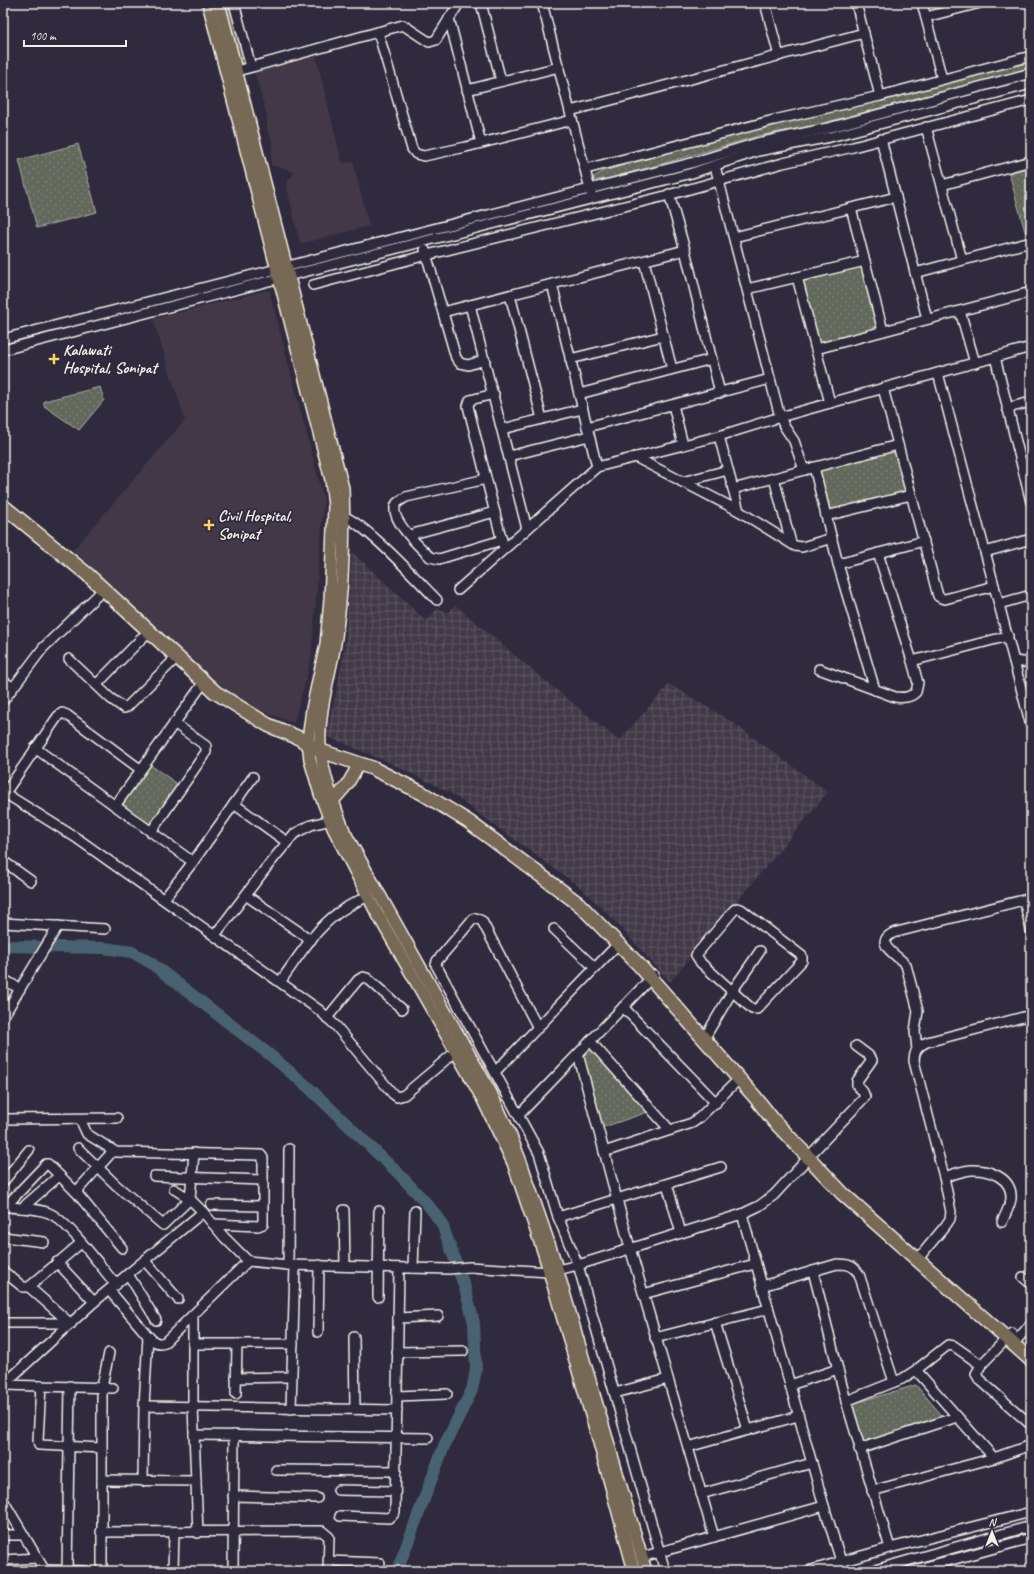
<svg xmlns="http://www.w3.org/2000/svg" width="1034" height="1574" font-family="Caveat,sans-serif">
	<defs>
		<pattern id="industrial-grid" width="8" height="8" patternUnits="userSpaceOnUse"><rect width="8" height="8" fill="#423947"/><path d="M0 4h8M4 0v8" fill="none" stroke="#5e5662"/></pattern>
		<pattern id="grass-dots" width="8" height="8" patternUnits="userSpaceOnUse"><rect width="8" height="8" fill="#62695b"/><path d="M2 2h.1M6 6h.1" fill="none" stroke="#797f73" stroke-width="1.8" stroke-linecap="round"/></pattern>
	</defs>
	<rect width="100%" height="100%" fill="#2f2a3d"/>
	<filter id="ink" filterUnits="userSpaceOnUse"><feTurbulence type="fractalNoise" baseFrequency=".025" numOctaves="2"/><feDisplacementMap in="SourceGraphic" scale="8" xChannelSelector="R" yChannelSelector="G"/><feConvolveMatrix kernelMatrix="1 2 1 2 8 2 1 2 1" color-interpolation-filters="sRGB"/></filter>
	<g filter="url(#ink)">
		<g fill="#423947">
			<path d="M 316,56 L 342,163 L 353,162 L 369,226 L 300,244 L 286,183 L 295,172 L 271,165 L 272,140 L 267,131 L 267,116 L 254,71 Z"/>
			<path d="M 269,290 L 324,500 L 311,660 L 294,723 L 261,711 L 232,694 L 208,675 L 73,550 L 185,420 L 153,319 Z"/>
		</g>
		<path fill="url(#industrial-grid)" d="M 352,552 L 426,621 L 438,608 L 448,613 L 455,605 L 525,664 L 619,741 L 669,684 L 732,722 L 828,792 L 670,982 L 610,916 L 581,888 L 449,792 L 390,763 L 326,736 L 339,679 L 346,636 Z"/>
		<g fill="url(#grass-dots)" stroke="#abada2">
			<path d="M 222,3 L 231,3 L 246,62 L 238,64 Z"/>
			<path d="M 1031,59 L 1031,68 L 820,124 L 758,136 L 651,167 L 602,180 L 594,180 L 593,177 L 604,171 L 762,126 L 835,111 Z"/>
			<path d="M 78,144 L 97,212 L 37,228 L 19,160 Z"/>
			<path d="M 1031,167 L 1031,237 L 1027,239 L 1009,173 Z"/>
			<path d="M 862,266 L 878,328 L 818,343 L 802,282 Z"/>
			<path d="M 100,387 L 104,400 L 79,430 L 44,406 L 44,401 Z"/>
			<path d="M 895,450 L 906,492 L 831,512 L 820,470 Z"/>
			<path d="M 149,764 L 179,785 L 150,826 L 121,805 Z"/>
			<path d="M 591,1047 L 648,1112 L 601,1128 L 581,1055 Z"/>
			<path d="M 916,1385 L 945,1419 L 864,1443 L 852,1404 Z"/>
		</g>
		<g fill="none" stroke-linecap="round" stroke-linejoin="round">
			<path stroke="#496271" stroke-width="12" d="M 3,946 L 104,948 L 132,952 L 151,963 L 270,1055 L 308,1087 L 399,1174 L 429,1206 L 442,1224 L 465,1288 L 474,1323 L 476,1370 L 472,1390 L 444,1446 L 397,1571"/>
			<defs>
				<g id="minor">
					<path d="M 234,3 L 251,67"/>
					<path d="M 481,3 L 501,81"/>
					<path d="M 542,3 L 591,193"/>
					<path d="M 765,3 L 779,56"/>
					<path d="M 856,3 L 880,96"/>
					<path d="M 922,3 L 942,79"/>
					<path d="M 926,17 L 980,3"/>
					<path d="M 449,18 L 481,143"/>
					<path d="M 378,32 L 412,149 L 416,154 L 424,156 L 466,147 L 572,120"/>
					<path d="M 230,73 L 403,25 L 429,42 L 436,40 L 459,3"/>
					<path d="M 467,90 L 559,67"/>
					<path d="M 570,111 L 864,33"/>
					<path d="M 926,127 L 962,260"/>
					<path d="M 881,139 L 927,319"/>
					<path d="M 715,166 L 780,417 L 784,426 L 794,441 L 804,470"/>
					<path d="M 586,169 L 774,120 L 880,96 L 1031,56"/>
					<path d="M 942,185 L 1031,161"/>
					<path d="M 669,194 L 685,250 L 720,393"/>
					<path d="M 851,208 L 883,331"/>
					<path d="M 734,237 L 896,197"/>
					<path d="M 425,250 L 456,358 L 460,363 L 468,365 L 485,360"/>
					<path d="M 644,261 L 672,369"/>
					<path d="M 915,273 L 1031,242"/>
					<path d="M 797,277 L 830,403"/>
					<path d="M 552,284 L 597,467"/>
					<path d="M 313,285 L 427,255 L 661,197 L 783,163 L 853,147 L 1031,100"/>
					<path d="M 747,289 L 865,261"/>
					<path d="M 510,295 L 542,419"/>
					<path d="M 470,305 L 527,529"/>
					<path d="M 960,311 L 975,363"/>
					<path d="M 443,312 L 685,250"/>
					<path d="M 3,339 L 691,163 L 757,143 L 828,128 L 1031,73"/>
					<path d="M 816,349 L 1031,292"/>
					<path d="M 3,350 L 288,276 L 692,173 L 758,151 L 830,137 L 1031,84"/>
					<path d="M 995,357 L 1031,502"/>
					<path d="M 570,359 L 663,336"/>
					<path d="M 938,373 L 1031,726"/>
					<path d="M 883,388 L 938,596 L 941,598 L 945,599 L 994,586"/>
					<path d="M 494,394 L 470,400 L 468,406 L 503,545"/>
					<path d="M 579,394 L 712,359"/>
					<path d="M 673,405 L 683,445"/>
					<path d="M 1007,408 L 1031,402"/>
					<path d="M 587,427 L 770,379"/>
					<path d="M 503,429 L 582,409"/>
					<path d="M 719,436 L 739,511"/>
					<path d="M 509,456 L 589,436"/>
					<path d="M 635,457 L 739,511 L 795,546 L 802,547 L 832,538"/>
					<path d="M 814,467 L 838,564 L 875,690"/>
					<path d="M 774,478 L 791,543"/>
					<path d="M 486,479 L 406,497 C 403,499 399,501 397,503 C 386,517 421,548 430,557 L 439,559 L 502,540"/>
					<path d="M 682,482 L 728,470"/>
					<path d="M 733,489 L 898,445"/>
					<path d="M 339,515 C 360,517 420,583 437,600"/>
					<path d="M 826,516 L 911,495"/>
					<path d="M 409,535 L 495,512"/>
					<path d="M 985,552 L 1031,539"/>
					<path d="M 838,564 L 924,541"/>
					<path d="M 458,590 L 597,467 L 719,436 L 780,417 L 1031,347"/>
					<path d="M 999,604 L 1031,595"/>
					<path d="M 69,659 L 110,698 L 124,708 L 127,707 L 177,657"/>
					<path d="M 912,661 L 1008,636"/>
					<path d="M 1014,661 L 1031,663"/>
					<path d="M 819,669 L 895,697 C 903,698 910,698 916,692 L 918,683 L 912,661 L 878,553"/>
					<path d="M 3,681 L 12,687"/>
					<path d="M 97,684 L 149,631"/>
					<path d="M 3,701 L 43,648 L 104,589"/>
					<path d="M 35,748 L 193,862"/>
					<path d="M 3,792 L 78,839 L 319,1010 L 336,1026 L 393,1094 L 397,1097 L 404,1095 L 461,1047"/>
					<path d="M 5,793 L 58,716 L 62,713 L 67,715 L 140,769"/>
					<path d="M 234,804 L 287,842"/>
					<path d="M 115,806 L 204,682"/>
					<path d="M 151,832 L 206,752 L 206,746 L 174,723"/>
					<path d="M 3,861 L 31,881"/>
					<path d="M 247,896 L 311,940"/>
					<path d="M 164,899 L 193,862 L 253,777"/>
					<path d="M 1024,900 L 1031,930"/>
					<path d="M 737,908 L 741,909 L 802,956 L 802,961 L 757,1009 L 752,1009 L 701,963 L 696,955 L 734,910 Z"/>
					<path d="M 3,923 L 105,929"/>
					<path d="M 554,929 L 595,968"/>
					<path d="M 215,935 L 266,868 L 294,834 L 311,825 L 335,819"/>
					<path d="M 3,979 L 20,989"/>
					<path d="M 280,982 C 297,959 314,930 338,913 C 347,906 358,901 368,896"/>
					<path d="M 623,1007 L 716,1103"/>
					<path d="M 3,1017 L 58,926"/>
					<path d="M 327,1018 L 358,980 L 363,977 L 367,978 L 402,1009"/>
					<path d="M 538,1028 L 482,921 L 476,918 L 473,919 L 437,961 L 436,965 L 539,1153 L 558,1217 L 578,1265 L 665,1571"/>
					<path d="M 704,1039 L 733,990 L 760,951"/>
					<path d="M 590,1041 L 670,1130"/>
					<path d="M 917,1049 L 915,1031 L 918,1011 L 906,965 C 899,956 872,944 893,933 L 1031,898"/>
					<path d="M 578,1054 L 630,1248 L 714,1537"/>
					<path d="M 495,1072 L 618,944"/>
					<path d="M 519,1115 L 654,975"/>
					<path d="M 3,1119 L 117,1118"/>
					<path d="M 80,1119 L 87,1134 L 116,1152 L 261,1155 L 263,1158 L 263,1224 L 258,1226 L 213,1224"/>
					<path d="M 78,1148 L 116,1185 L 163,1225 L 190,1199 L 194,1153"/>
					<path d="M 814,1151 L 865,1097 L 863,1092 L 857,1085 L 857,1081 L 872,1060 L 868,1055 L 856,1046"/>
					<path d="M 604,1152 L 692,1123 L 699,1118 L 739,1079"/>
					<path d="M 154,1176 L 263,1180"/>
					<path d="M 944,1177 C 953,1174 962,1171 971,1170 C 989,1169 1013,1178 1011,1199 C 1010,1206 1005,1215 1002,1222"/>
					<path d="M 3,1182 L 29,1150"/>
					<path d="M 667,1184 L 681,1233"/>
					<path d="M 174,1189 L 190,1199 L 203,1212 L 224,1237 L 248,1261 L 288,1265 L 449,1269 L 469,1267 L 549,1272 L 578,1265 L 742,1214 L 759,1206 L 774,1195 L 809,1157"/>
					<path d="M 76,1192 L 113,1151"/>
					<path d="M 211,1205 L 262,1206"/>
					<path d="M 3,1206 C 18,1209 34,1207 49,1213 C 68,1221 101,1267 116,1285"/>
					<path d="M 5,1207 L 46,1164 L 48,1164 L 76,1192 L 122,1248"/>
					<path d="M 22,1208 L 59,1176"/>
					<path d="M 344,1210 L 345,1266"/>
					<path d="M 742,1214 L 824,1506 L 844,1571"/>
					<path d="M 558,1217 L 721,1167"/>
					<path d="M 3,1237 L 44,1242"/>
					<path d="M 917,1260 L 946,1225 L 950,1219 L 951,1212 L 944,1177 L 914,1061 C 914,1051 918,1046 927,1042 L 1031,1015"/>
					<path d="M 145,1261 L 178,1299"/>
					<path d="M 57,1262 L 94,1302"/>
					<path d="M 288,1265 L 289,1149"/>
					<path d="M 413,1268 L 415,1211"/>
					<path d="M 3,1271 L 23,1287 L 29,1287 L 81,1243"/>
					<path d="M 813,1271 L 846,1401 L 890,1548"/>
					<path d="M 128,1274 L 156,1320"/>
					<path d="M 1023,1277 L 1031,1284"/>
					<path d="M 762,1286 L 837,1264 C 847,1264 853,1265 859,1274 L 894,1382"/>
					<path d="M 29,1287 L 71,1324"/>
					<path d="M 109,1290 L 148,1336 C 153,1341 157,1345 165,1342 L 248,1261"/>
					<path d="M 643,1294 L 755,1264"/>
					<path d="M 378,1297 L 379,1211"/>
					<path d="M 193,1315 L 193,1407 L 198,1533"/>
					<path d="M 398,1318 L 438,1316"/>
					<path d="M 715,1322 L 748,1430"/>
					<path d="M 3,1323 L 70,1323"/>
					<path d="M 318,1332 L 319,1265"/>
					<path d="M 1012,1333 L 981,1365 L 976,1374 L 979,1379 L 1031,1425"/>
					<path d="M 354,1337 L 355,1409"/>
					<path d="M 655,1338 L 768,1309"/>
					<path d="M 193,1344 L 237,1344 L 236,1394"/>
					<path d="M 237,1344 L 293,1344"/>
					<path d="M 1013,1344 L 1031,1324"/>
					<path d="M 397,1352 L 463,1351"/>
					<path d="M 916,1370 L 994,1458"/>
					<path d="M 236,1378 L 291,1377"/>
					<path d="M 3,1385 L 94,1302 L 203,1212"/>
					<path d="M 3,1385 L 113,1388"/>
					<path d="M 790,1385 L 838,1369"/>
					<path d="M 41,1386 L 38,1440 L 39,1445 L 102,1448"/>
					<path d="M 615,1393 L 668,1379"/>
					<path d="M 397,1396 L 447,1394"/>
					<path d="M 846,1401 L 902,1379 L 916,1370 L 948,1345 L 954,1346 L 981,1365"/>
					<path d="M 144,1406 L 148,1336"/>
					<path d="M 291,1409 L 295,1265"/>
					<path d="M 194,1435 L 428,1438"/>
					<path d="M 688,1447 L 798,1416"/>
					<path d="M 859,1449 L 957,1417"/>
					<path d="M 276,1470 L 396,1471"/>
					<path d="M 102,1480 L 196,1481"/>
					<path d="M 143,1481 L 144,1406 L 397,1410"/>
					<path d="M 338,1490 L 395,1491"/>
					<path d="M 872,1491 L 994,1458 L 1031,1445"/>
					<path d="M 701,1494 L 812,1463"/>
					<path d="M 233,1496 L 317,1498"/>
					<path d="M 3,1500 L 45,1571"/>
					<path d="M 340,1516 L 389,1518 L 392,1516 L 395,1512 L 399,1268"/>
					<path d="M 101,1532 L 322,1531 L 329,1537 L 328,1571"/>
					<path d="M 3,1535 L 23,1535"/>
					<path d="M 642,1557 L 824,1506"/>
					<path d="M 3,1560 L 37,1558"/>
					<path d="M 329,1561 L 380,1563"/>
					<path d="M 44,1570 L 86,1571"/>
					<path d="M 67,1570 L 70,1386"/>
					<path d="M 102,1571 L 102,1387 L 109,1353"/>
					<path d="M 173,1571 L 174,1532"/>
					<path d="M 233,1571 L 234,1435"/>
					<path d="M 808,1571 L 890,1548 L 1031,1512"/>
					<path d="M 871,1571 L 1031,1526"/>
					<path d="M 911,1571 L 1031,1538"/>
				</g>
				<g id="major">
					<path d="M 208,3 L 331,480 L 334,506 L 330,599 L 326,644 L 312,709 L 308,740 L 310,760 L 320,794 L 333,828 L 374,908 L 482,1098 L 513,1163 L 544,1254 L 567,1333 L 598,1439 L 634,1571"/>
					<path d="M 219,3 L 343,488 C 345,537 343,588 336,637 C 331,673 318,709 320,745 C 322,772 335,808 345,833 L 491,1093 L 510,1134 L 521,1162 L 553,1255 L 646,1571"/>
					<path d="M 333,801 L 347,785 L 359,764"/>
				</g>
				<path id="highway" d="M 3,506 L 87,574 L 215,692 L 268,725 L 299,738 L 308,744 L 321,751 L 372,768 L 422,793 L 469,822 L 579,904 L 640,966 L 755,1097 L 774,1121 L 843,1194 L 1031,1360"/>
			</defs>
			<use href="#minor" stroke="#f4f1e8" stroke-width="12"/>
			<use href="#major" stroke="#f4f1e8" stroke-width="14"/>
			<use href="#highway" stroke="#f4f1e8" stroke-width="16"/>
			<use href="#minor" stroke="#2f2a3d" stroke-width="9"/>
			<use href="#major" stroke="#776954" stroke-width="11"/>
			<use href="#highway" stroke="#776954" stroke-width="13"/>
		</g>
	</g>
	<g fill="#ffd166" stroke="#2f2a3d" stroke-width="1.5">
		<path d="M52 353h4v4h4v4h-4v4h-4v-4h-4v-4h4z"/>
		<path d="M207 519h4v4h4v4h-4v4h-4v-4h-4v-4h4z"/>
	</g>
	<g text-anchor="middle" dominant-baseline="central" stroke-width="3.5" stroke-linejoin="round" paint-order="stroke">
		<g font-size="16" font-weight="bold" fill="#f4f1e8" stroke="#2f2a3d" text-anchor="start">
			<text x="63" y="350">Kalawati<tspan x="63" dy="18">Hospital, Sonipat</tspan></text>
			<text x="218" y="516">Civil Hospital,<tspan x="218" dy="18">Sonipat</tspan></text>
		</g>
	</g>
	<rect width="1034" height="1574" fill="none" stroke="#2f2a3d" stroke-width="16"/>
	<rect x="8" y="8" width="1018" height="1558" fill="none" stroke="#f4f1e8" stroke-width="1.5" filter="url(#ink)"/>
	<g transform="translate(992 1532)" stroke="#2f2a3d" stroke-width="3" paint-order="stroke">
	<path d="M0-3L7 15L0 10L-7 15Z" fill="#f4f1e8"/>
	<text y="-6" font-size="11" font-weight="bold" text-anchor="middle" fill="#f4f1e8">N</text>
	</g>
	<path d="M24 40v6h102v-6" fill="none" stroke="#f4f1e8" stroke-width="2"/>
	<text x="30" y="40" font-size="12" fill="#f4f1e8" stroke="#2f2a3d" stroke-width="3" paint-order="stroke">100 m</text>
</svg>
